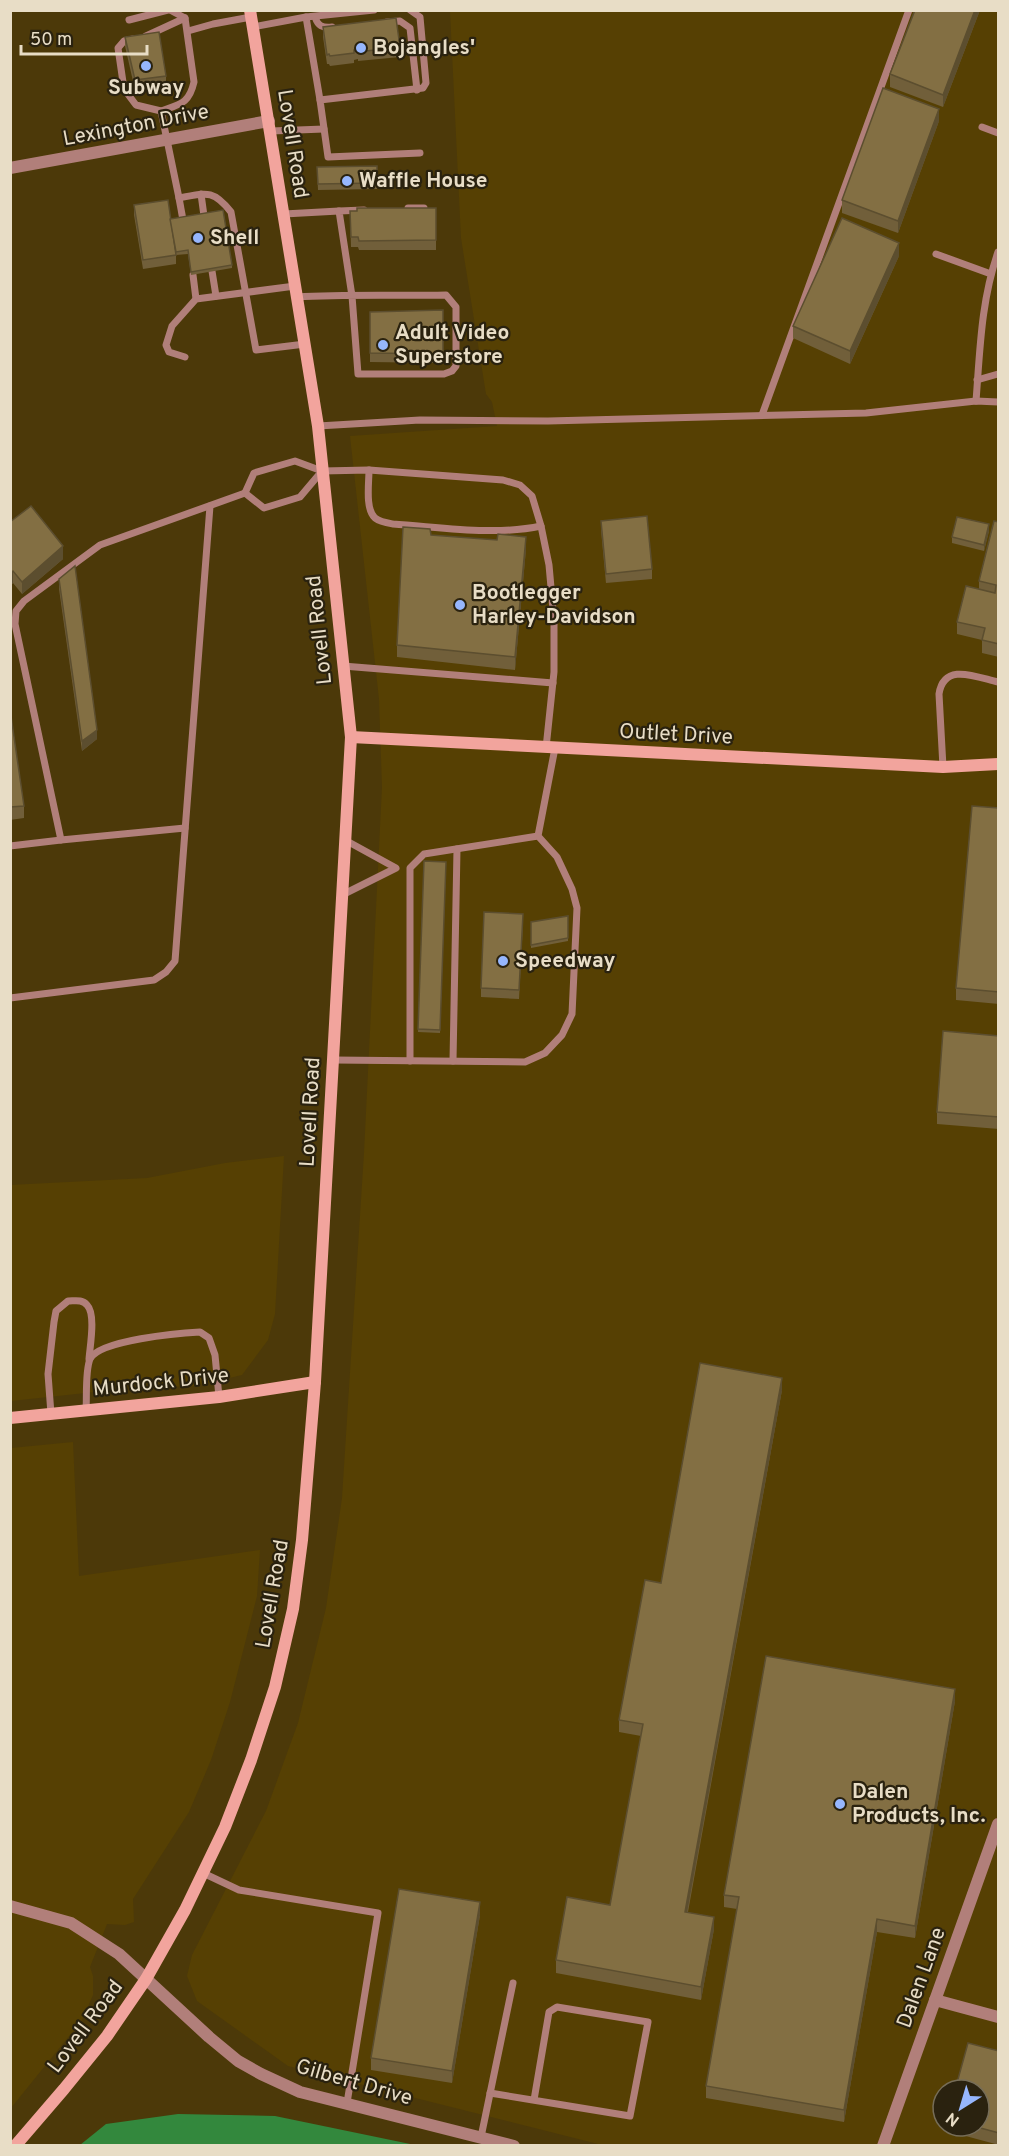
<svg xmlns="http://www.w3.org/2000/svg" width="1009" height="2156" font-family="Overpass,sans-serif">
	<rect width="100%" height="100%" fill="#4c3909"/>
	<g fill="#564003" fill-rule="evenodd">
		<path d="M 450,11 L 998,11 L 998,2145 L 602,2145 L 288,2066 L 197,2001 L 187,1976 L 192,1955 L 266,1811 L 298,1723 L 326,1608 L 342,1498 L 364,1153 L 382,787 L 379,699 L 350,436 L 497,426 L 492,402 L 486,394 L 461,238 ZM 943,2090 L 979,2090 L 979,2126 L 943,2126 Z"/>
		<path d="M 284,1156 L 275,1314 L 268,1340 L 242,1375 L 195,1386 L 132,1388 L 11,1401 L 10,1185 L 147,1178 L 225,1163 Z"/>
		<path d="M 73,1442 L 79,1576 L 260,1550 L 257,1596 L 230,1702 L 211,1760 L 189,1812 L 133,1899 L 134,1922 L 125,1925 L 107,1924 L 90,1967 L 93,1976 L 93,1995 L 82,2020 L 11,2108 L 11,1448 Z"/>
	</g>
	<path fill="#33883d" d="M 178,2114 L 275,2116 L 415,2145 L 80,2145 L 106,2124 Z"/>
	<g fill="none" stroke-linecap="round" stroke-linejoin="round">
		<g stroke="#b17f7a" stroke-width="7">
			<path d="M 170,10 L 185,18 L 194,82 C 189,104 180,104 161,111 L 179,198 C 206,193 213,189 231,212 L 256,350 L 305,344"/>
			<path d="M 410,10 L 420,17 L 426,83 L 423,88 L 320,100 L 328,157 L 420,153"/>
			<path d="M 306,17 L 320,100"/>
			<path d="M 315,17 C 318,26 322,28 332,27"/>
			<path d="M 129,20 L 168,10"/>
			<path d="M 387,22 L 400,21 L 410,28 L 417,90"/>
			<path d="M 253,27 L 306,17 L 374,10"/>
			<path d="M 188,31 L 213,24 L 251,17"/>
			<path d="M 146,36 L 185,18"/>
			<path d="M 133,39 L 124,41 L 118,48 L 124,89 L 136,105 L 161,111"/>
			<path d="M 982,127 L 998,133"/>
			<path d="M 271,131 L 324,129"/>
			<path d="M 201,194 L 204,216"/>
			<path d="M 179,198 L 183,220"/>
			<path d="M 408,208 L 424,208"/>
			<path d="M 284,214 L 339,211"/>
			<path d="M 936,254 L 991,274"/>
			<path d="M 212,271 L 216,296"/>
			<path d="M 193,275 L 196,299"/>
			<path d="M 297,297 C 346,294 396,296 446,295 L 456,307 L 456,366 L 452,371 L 444,374 L 358,374 L 352,296 L 339,211 L 364,210"/>
			<path d="M 185,357 L 169,352 L 166,345 L 172,326 L 196,299 L 295,286"/>
			<path d="M 977,380 L 998,374"/>
			<path d="M 976,401 C 980,350 981,301 998,252"/>
			<path d="M 762,415 L 909,10"/>
			<path d="M 318,426 L 420,420 L 548,421 L 866,413 L 976,401 L 998,402"/>
			<path d="M 295,461 L 322,471 L 300,497 L 264,508 L 245,493 L 254,473 Z"/>
			<path d="M 369,470 C 369,483 365,509 375,518 C 380,522 387,523 393,524 C 440,527 495,536 541,526"/>
			<path d="M 322,471 L 369,470 L 503,480 L 520,485 L 532,496 L 541,526 L 549,565 L 554,621 L 554,672 L 546,748"/>
			<path d="M 343,666 L 553,683"/>
			<path d="M 943,767 L 939,694 C 944,662 976,677 998,682"/>
			<path d="M 61,840 L 185,828"/>
			<path d="M 10,846 L 61,840 L 15,624 L 16,611 L 24,601 L 100,545 L 245,493"/>
			<path d="M 342,895 L 396,868 L 345,840"/>
			<path d="M 10,998 L 154,980 L 166,972 L 175,961 L 210,506"/>
			<path d="M 334,1060 L 525,1062 L 545,1053 L 562,1035 L 572,1014 L 577,908 L 572,889 L 557,857 L 538,836 L 555,748"/>
			<path d="M 410,1061 L 410,868 L 424,854 L 538,836"/>
			<path d="M 453,1061 L 457,849"/>
			<path d="M 86,1410 C 87,1397 85,1371 90,1359 C 99,1340 180,1333 200,1332 L 209,1338 L 215,1355 L 219,1397"/>
			<path d="M 51,1414 L 48,1374 L 54,1322 L 56,1311 L 68,1301 C 75,1301 82,1299 87,1305 C 96,1314 90,1346 89,1359"/>
			<path d="M 203,1873 L 239,1890 L 378,1913 L 347,2103"/>
			<path d="M 490,2093 C 537,2101 583,2108 630,2116 L 648,2022 L 557,2007 L 549,2012 L 534,2100"/>
			<path d="M 481,2137 L 513,1983"/>
		</g>
		<g stroke="#b17f7a" stroke-width="12">
			<path d="M 10,168 L 269,121"/>
			<path d="M 10,1906 L 71,1923 L 119,1954 L 209,2037 L 238,2061 L 261,2074 L 300,2092 L 514,2146"/>
			<path d="M 935,2000 L 998,2017"/>
			<path d="M 883,2146 L 998,1824"/>
		</g>
		<g stroke="#f2a49d" stroke-width="12">
			<path d="M 351,737 L 943,767 L 998,764"/>
			<path d="M 10,1418 L 219,1397 L 315,1382"/>
			<path d="M 15,2146 L 64,2089 L 107,2036 L 146,1979 L 185,1910 L 225,1827 L 251,1760 L 275,1687 L 293,1609 L 302,1540 L 315,1382 L 351,737 L 318,426 L 250,10"/>
		</g>
	</g>
	<g fill="#715f3a">
		<path d="M 980,10 L 943,107 L 890,87 L 890,74 Z"/>
		<path d="M 323,27 L 400,47 L 400,57 L 358,61 L 358,59 L 354,60 L 354,63 L 330,66 L 329,64 L 327,64 L 323,37 Z"/>
		<path d="M 125,37 L 166,76 L 166,86 L 135,90 L 125,46 Z"/>
		<path d="M 939,121 L 898,233 L 842,213 L 842,200 Z"/>
		<path d="M 377,166 L 377,189 L 318,190 L 317,167 Z"/>
		<path d="M 134,205 L 170,219 L 232,265 L 232,268 L 191,275 L 188,254 L 176,255 L 176,264 L 143,269 L 134,215 Z"/>
		<path d="M 436,208 L 436,250 L 359,250 L 358,247 L 351,247 L 350,211 Z"/>
		<path d="M 899,256 L 850,364 L 793,338 L 793,326 Z"/>
		<path d="M 443,310 L 443,363 L 370,362 L 370,312 Z"/>
		<path d="M 601,521 L 652,569 L 652,579 L 606,583 L 601,530 Z"/>
		<path d="M 10,522 L 63,559 L 22,594 L 13,583 L 10,586 Z"/>
		<path d="M 999,522 L 999,657 L 982,653 L 982,640 L 957,634 L 957,622 L 979,589 L 979,581 Z"/>
		<path d="M 989,531 L 984,551 L 952,543 L 952,537 Z"/>
		<path d="M 526,549 L 515,670 L 397,657 L 397,645 Z"/>
		<path d="M 59,579 L 97,739 L 82,751 L 59,589 Z"/>
		<path d="M 10,709 L 24,806 L 24,818 L 10,820 Z"/>
		<path d="M 999,808 L 999,1004 L 956,1000 L 956,988 Z"/>
		<path d="M 424,861 L 446,862 L 440,1033 L 418,1032 Z"/>
		<path d="M 568,916 L 568,941 L 531,948 L 531,922 Z"/>
		<path d="M 523,923 L 519,999 L 481,997 L 481,988 Z"/>
		<path d="M 999,1036 L 999,1129 L 937,1124 L 937,1112 Z"/>
		<path d="M 782,1390 L 688,1912 L 714,1929 L 701,2000 L 556,1973 L 556,1960 L 610,1905 L 641,1736 L 619,1732 L 619,1720 L 661,1583 Z"/>
		<path d="M 955,1701 L 915,1938 L 877,1932 L 844,2122 L 706,2098 L 706,2086 L 737,1909 L 724,1907 L 724,1895 Z"/>
		<path d="M 480,1915 L 452,2083 L 371,2070 L 371,2058 Z"/>
		<path d="M 999,2051 L 999,2145 L 947,2131 L 947,2126 L 979,2126 Z"/>
	</g>
	<g fill="#5c4e2f">
		<path d="M 975,10 L 980,10 L 943,107 L 943,95 Z"/>
		<path d="M 939,109 L 939,121 L 898,233 L 898,221 Z"/>
		<path d="M 899,243 L 899,256 L 850,364 L 850,351 Z"/>
		<path d="M 989,524 L 989,531 L 984,551 L 984,545 Z"/>
		<path d="M 526,537 L 526,549 L 515,670 L 515,657 Z"/>
		<path d="M 63,546 L 63,559 L 22,594 L 22,582 Z"/>
		<path d="M 13,571 L 13,583 L 10,586 L 10,574 Z"/>
		<path d="M 97,730 L 97,739 L 82,751 L 82,741 Z"/>
		<path d="M 782,1378 L 782,1390 L 685,1924 L 685,1912 Z"/>
		<path d="M 955,1689 L 955,1701 L 915,1938 L 915,1926 Z"/>
		<path d="M 480,1902 L 480,1915 L 452,2083 L 452,2071 Z"/>
		<path d="M 714,1917 L 714,1929 L 701,2000 L 701,1987 Z"/>
		<path d="M 877,1919 L 877,1932 L 844,2122 L 844,2110 Z"/>
	</g>
	<g fill="#836f43" stroke="#5c4e2f" stroke-width="1.5">
		<path d="M 915,10 L 975,10 L 943,95 L 890,74 Z"/>
		<path d="M 396,18 L 400,47 L 358,52 L 358,50 L 354,50 L 354,53 L 330,56 L 329,54 L 327,55 L 323,27 Z"/>
		<path d="M 159,32 L 166,76 L 135,80 L 125,37 Z"/>
		<path d="M 883,88 L 939,109 L 898,221 L 842,200 Z"/>
		<path d="M 377,166 L 377,183 L 318,184 L 317,167 Z"/>
		<path d="M 168,200 L 176,255 L 143,260 L 134,205 Z"/>
		<path d="M 357,208 L 436,208 L 436,240 L 359,241 L 358,237 L 351,237 L 350,211 L 357,211 Z"/>
		<path d="M 223,210 L 232,265 L 191,272 L 188,250 L 176,252 L 170,219 Z"/>
		<path d="M 842,218 L 899,243 L 850,351 L 793,326 Z"/>
		<path d="M 443,310 L 443,354 L 370,353 L 370,312 Z"/>
		<path d="M 31,506 L 63,546 L 22,582 L 13,571 L 10,574 L 10,522 Z"/>
		<path d="M 647,516 L 652,569 L 606,574 L 601,521 Z"/>
		<path d="M 957,517 L 989,524 L 984,545 L 952,537 Z"/>
		<path d="M 994,521 L 999,522 L 999,644 L 982,640 L 985,628 L 957,622 L 966,586 L 995,593 L 996,585 L 979,581 Z"/>
		<path d="M 403,527 L 430,529 L 431,535 L 497,540 L 498,534 L 526,537 L 515,657 L 397,645 Z"/>
		<path d="M 75,566 L 97,730 L 82,741 L 59,579 Z"/>
		<path d="M 10,709 L 24,806 L 10,807 Z"/>
		<path d="M 972,806 L 999,808 L 999,992 L 956,988 Z"/>
		<path d="M 424,861 L 446,862 L 440,1030 L 418,1029 Z"/>
		<path d="M 484,912 L 523,914 L 519,990 L 481,988 Z"/>
		<path d="M 568,916 L 568,938 L 531,945 L 531,922 Z"/>
		<path d="M 943,1031 L 999,1036 L 999,1117 L 937,1112 Z"/>
		<path d="M 700,1363 L 782,1378 L 685,1912 L 714,1917 L 701,1987 L 556,1960 L 567,1897 L 610,1905 L 643,1724 L 619,1720 L 645,1580 L 661,1583 Z"/>
		<path d="M 766,1656 L 955,1689 L 915,1926 L 877,1919 L 844,2110 L 706,2086 L 739,1897 L 724,1895 Z"/>
		<path d="M 399,1889 L 480,1902 L 452,2071 L 371,2058 Z"/>
		<path d="M 968,2043 L 999,2051 L 999,2133 L 973,2126 L 979,2126 L 979,2090 L 955,2090 Z"/>
	</g>
	<g fill="#96b6fd" stroke="#2a220f" stroke-width="2">
		<circle cx="361" cy="48" r="6"/>
		<circle cx="146" cy="66" r="6"/>
		<circle cx="347" cy="181" r="6"/>
		<circle cx="198" cy="238" r="6"/>
		<circle cx="383" cy="345" r="6"/>
		<circle cx="460" cy="605" r="6"/>
		<circle cx="503" cy="961" r="6"/>
		<circle cx="840" cy="1804" r="6"/>
	</g>
	<g text-anchor="middle" dominant-baseline="central" stroke-width="4.5" stroke-linejoin="round" paint-order="stroke">
		<g font-size="21" font-weight="bold" fill="#e8ddc6" stroke="#2a220f" text-anchor="start">
			<text x="373" y="48">Bojangles'</text>
			<text x="146" y="88" text-anchor="middle">Subway</text>
			<text x="359" y="181">Waffle House</text>
			<text x="210" y="238">Shell</text>
			<text x="395" y="333">Adult Video<tspan x="395" dy="24">Superstore</tspan></text>
			<text x="472" y="593">Bootlegger<tspan x="472" dy="24">Harley-Davidson</tspan></text>
			<text x="515" y="961">Speedway</text>
			<text x="852" y="1792">Dalen<tspan x="852" dy="24">Products, Inc.</tspan></text>
		</g>
		<g font-size="21" fill="#e8ddc6" stroke="#2a220f">
			<text transform="translate(136 126) rotate(-11)">Lexington Drive</text>
			<text transform="translate(292 144) rotate(81)">Lovell Road</text>
			<text transform="translate(320 630) rotate(-96)">Lovell Road</text>
			<text transform="translate(676 735) rotate(3)">Outlet Drive</text>
			<text transform="translate(311 1112) rotate(-87)">Lovell Road</text>
			<text transform="translate(161 1383) rotate(-6)">Murdock Drive</text>
			<text transform="translate(273 1594) rotate(-80)">Lovell Road</text>
			<text transform="translate(922 1978) rotate(-70)">Dalen Lane</text>
			<text transform="translate(86 2027) rotate(-53)">Lovell Road</text>
			<text transform="translate(354 2083) rotate(16)">Gilbert Drive</text>
		</g>
	</g>
	<rect width="1009" height="2156" fill="none" stroke="#e8ddc6" stroke-width="24"/>
	<g transform="translate(961 2108) rotate(217)"><circle r="28" fill="#2a220f" stroke="#766d58" stroke-width="1.5"/>
	<path d="M0-4.5L10 22L0 15L-10 22Z" fill="#96b6fd"/>
	<text y="-9" font-size="16" font-weight="bold" text-anchor="middle" fill="#e8ddc6">N</text>
	</g>
	<path d="M21 45v9h126v-9" fill="none" stroke="#e8ddc6" stroke-width="3"/>
	<text x="30" y="45" font-size="18" fill="#e8ddc6" stroke="#2a220f" stroke-width="4.5" paint-order="stroke">50 m</text>
</svg>
